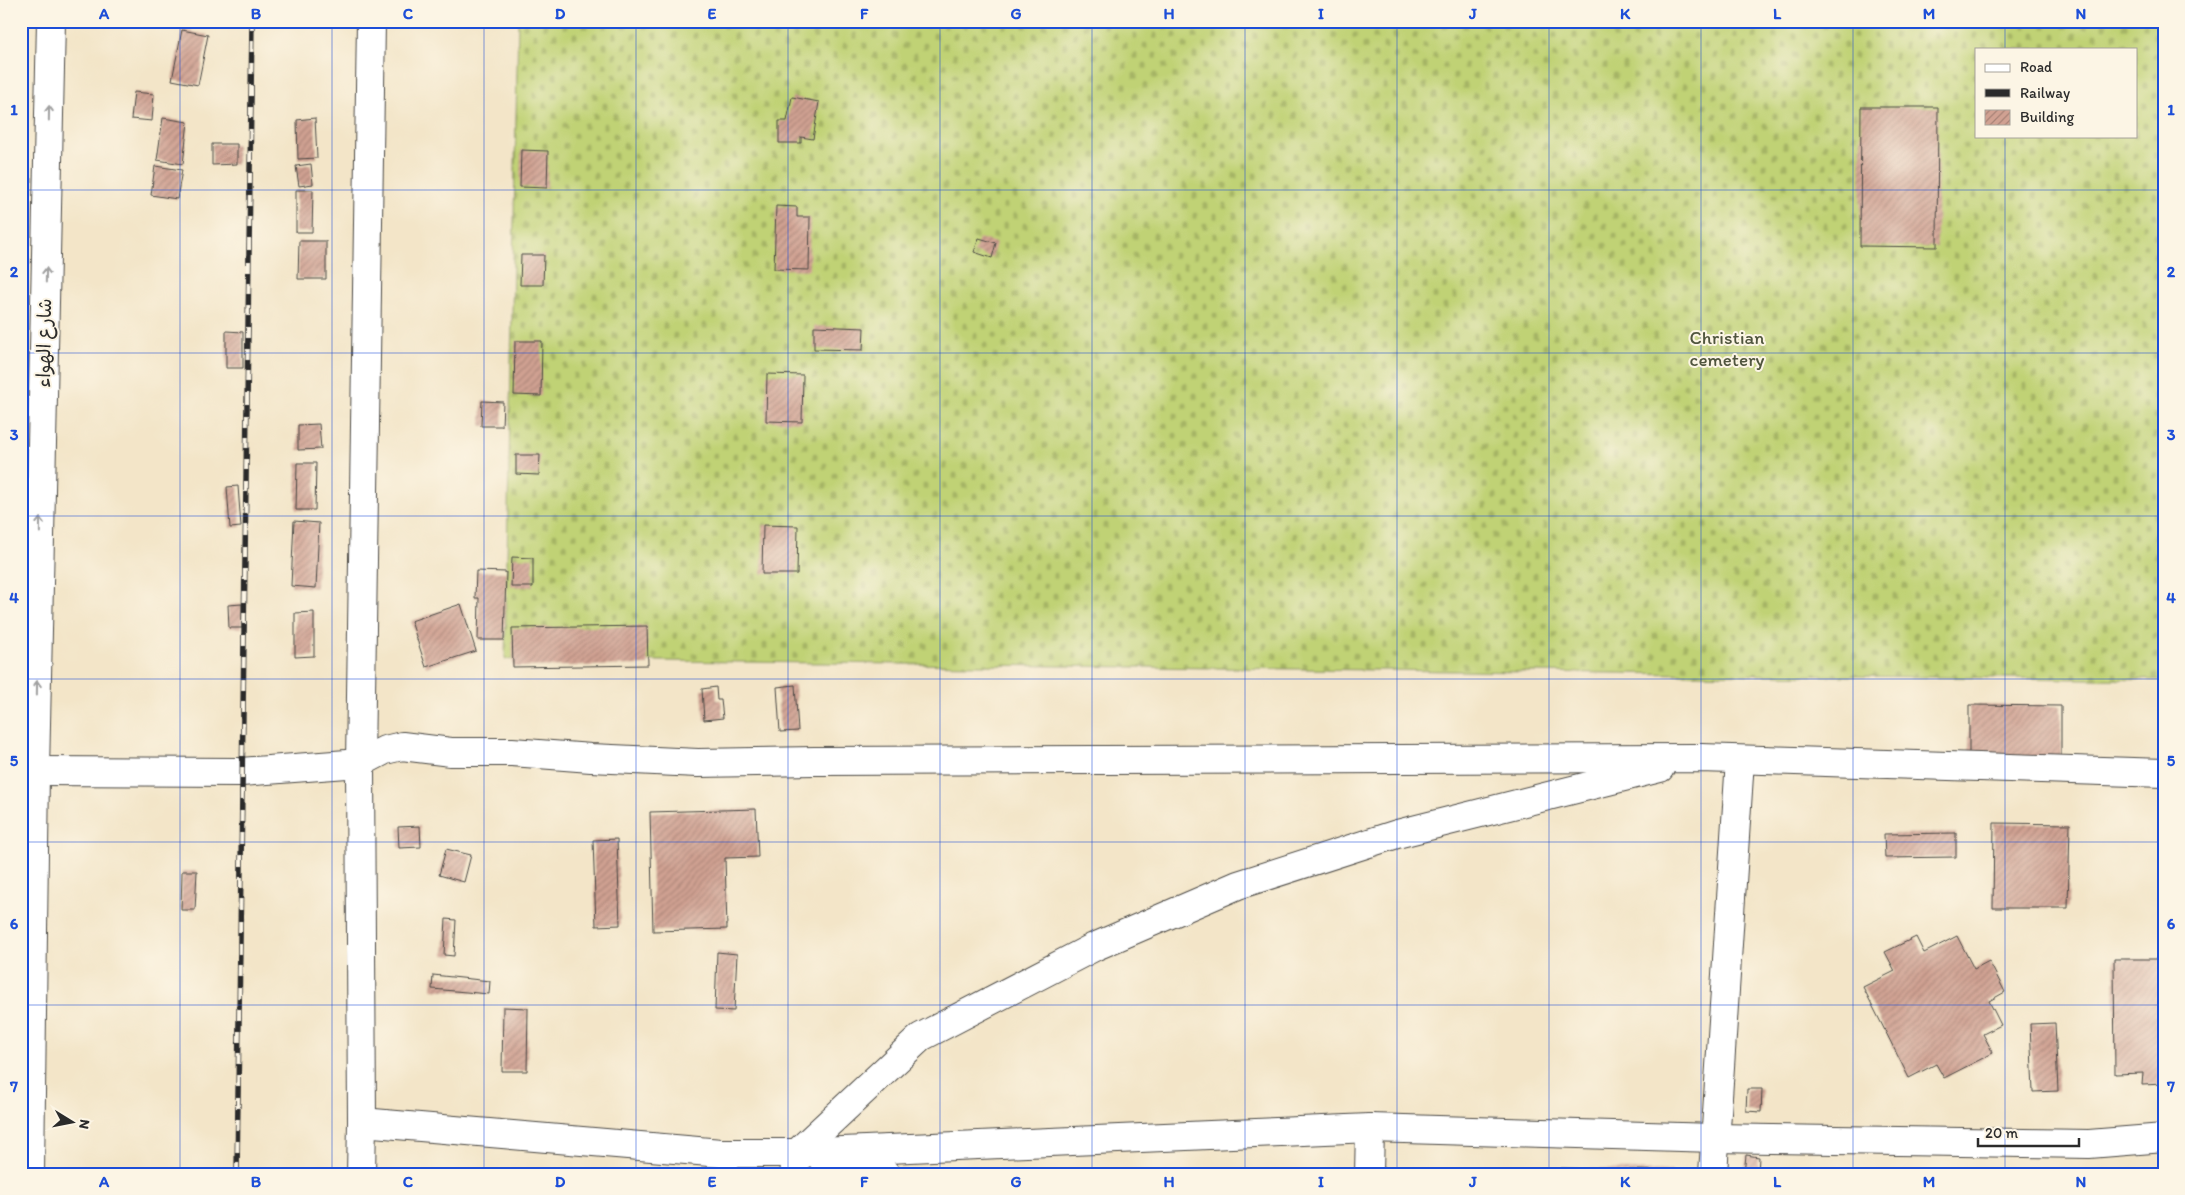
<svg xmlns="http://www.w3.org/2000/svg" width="2185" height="1195" font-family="Itim,'Playpen Sans Arabic',sans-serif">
	<defs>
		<pattern id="cemetery-stones" width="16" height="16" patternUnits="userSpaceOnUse" patternTransform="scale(1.25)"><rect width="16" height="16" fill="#c0d275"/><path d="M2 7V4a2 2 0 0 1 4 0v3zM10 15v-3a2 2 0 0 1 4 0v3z" fill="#a5b465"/></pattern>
		<pattern id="building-hatch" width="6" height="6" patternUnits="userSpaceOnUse" patternTransform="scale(1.25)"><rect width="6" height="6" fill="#d0a192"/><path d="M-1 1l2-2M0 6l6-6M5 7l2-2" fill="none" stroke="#a98377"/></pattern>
	</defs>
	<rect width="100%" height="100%" fill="#fcf5e5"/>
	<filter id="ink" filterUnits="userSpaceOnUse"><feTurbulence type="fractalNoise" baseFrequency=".02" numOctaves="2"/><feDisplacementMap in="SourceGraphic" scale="10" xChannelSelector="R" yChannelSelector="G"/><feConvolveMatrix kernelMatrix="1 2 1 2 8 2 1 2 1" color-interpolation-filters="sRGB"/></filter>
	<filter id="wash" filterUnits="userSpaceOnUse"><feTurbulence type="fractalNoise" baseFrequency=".0096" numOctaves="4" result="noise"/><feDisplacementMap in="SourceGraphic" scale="20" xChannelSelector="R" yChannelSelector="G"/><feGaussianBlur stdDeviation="1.12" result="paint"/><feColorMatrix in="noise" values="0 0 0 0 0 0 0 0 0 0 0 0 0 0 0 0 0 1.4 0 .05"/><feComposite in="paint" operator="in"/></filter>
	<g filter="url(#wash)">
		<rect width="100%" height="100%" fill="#f3e5c8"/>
		<path fill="url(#cemetery-stones)" stroke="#767e50" fill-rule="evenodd" d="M 518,21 L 2164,21 L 2164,680 L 505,659 ZM 1976,49 L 2136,49 L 2136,136 L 1976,136 Z"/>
		<g id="blocks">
			<g fill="url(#building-hatch)">
				<path d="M 182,30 L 208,35 L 198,85 L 172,80 Z"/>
				<path d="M 134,92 L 154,94 L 152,121 L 131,119 Z"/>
				<path d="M 792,97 L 819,102 L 813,139 L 801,137 L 801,143 L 779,143 L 779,121 L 787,121 Z"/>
				<path d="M 1861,107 L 1938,107 L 1937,247 L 1860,246 Z"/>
				<path d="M 163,118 L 188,122 L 183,164 L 157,160 Z"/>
				<path d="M 315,118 L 317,158 L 298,159 L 297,120 Z"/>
				<path d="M 212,144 L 237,144 L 237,164 L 212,165 Z"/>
				<path d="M 521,150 L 548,151 L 547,188 L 520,187 Z"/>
				<path d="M 311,164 L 313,184 L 299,186 L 296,166 Z"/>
				<path d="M 155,166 L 182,170 L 177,199 L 151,195 Z"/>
				<path d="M 296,190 L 313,190 L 312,232 L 296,232 Z"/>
				<path d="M 776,206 L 797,207 L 797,217 L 810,217 L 809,270 L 774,269 Z"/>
				<path d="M 979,238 L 996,243 L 992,258 L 974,252 Z"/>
				<path d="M 299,241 L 326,241 L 326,279 L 298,279 Z"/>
				<path d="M 521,255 L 544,255 L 543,285 L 520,285 Z"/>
				<path d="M 814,326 L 864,328 L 863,350 L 814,349 Z"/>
				<path d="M 226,331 L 243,332 L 243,368 L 226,368 Z"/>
				<path d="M 515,341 L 542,341 L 541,396 L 514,395 Z"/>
				<path d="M 767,374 L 803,375 L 802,422 L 766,421 Z"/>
				<path d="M 482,401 L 503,402 L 502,426 L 481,426 Z"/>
				<path d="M 319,424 L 321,449 L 298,450 L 298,425 Z"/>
				<path d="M 516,455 L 540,455 L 539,475 L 516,474 Z"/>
				<path d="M 297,463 L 316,463 L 315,510 L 296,510 Z"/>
				<path d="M 238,486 L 241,527 L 230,528 L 227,487 Z"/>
				<path d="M 294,521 L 319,523 L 316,588 L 291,586 Z"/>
				<path d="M 763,525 L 798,526 L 797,574 L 762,574 Z"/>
				<path d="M 512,557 L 533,558 L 533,587 L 511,587 Z"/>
				<path d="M 476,571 L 506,572 L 504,640 L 478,640 L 479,598 L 475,598 Z"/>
				<path d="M 242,604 L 242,628 L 229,628 L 228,605 Z"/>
				<path d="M 461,604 L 476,651 L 426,667 L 411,621 Z"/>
				<path d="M 314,612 L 314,656 L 295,657 L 295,613 Z"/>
				<path d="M 647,626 L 648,665 L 513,667 L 512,628 Z"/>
				<path d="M 795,685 L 798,731 L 780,732 L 777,687 Z"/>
				<path d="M 716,687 L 717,700 L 721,700 L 723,718 L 704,720 L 702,689 Z"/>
				<path d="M 1969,705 L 2061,706 L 2061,758 L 1969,758 Z"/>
				<path d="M 756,809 L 758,857 L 725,858 L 727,929 L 653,931 L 650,812 Z"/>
				<path d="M 1994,823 L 2070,824 L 2068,908 L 1993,908 Z"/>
				<path d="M 420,826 L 421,847 L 399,848 L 398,827 Z"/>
				<path d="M 1956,833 L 1956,857 L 1885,858 L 1884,834 Z"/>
				<path d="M 617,839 L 620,925 L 596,926 L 593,840 Z"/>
				<path d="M 446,849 L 471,855 L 464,882 L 439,875 Z"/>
				<path d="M 182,871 L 197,871 L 195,910 L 181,910 Z"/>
				<path d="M 446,919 L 456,920 L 454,956 L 444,955 Z"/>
				<path d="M 1957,936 L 1974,969 L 1989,961 L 2005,992 L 1989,1001 L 2001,1025 L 1983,1034 L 1993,1053 L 1944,1078 L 1936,1064 L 1909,1078 L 1863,987 L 1895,971 L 1885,952 L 1916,937 L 1924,953 Z"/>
				<path d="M 717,952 L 737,954 L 734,1011 L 715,1010 Z"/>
				<path d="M 2114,959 L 2164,959 L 2164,1084 L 2142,1085 L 2143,1073 L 2115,1074 Z"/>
				<path d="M 433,975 L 490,981 L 489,994 L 432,989 Z"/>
				<path d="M 503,1007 L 528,1008 L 527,1071 L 502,1071 Z"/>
				<path d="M 2055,1023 L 2058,1091 L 2033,1092 L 2030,1024 Z"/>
				<path d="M 1747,1089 L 1762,1089 L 1761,1112 L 1746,1111 Z"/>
				<path d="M 1746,1155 L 1759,1157 L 1758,1174 L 1744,1174 Z"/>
				<path d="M 1561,1168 L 1673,1171 L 1672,1174 L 1561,1174 Z"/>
			</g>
		</g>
	</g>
	<g filter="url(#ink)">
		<use href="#blocks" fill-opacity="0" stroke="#494743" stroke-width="1"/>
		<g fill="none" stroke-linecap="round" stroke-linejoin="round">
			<defs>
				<g id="minor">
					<path d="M 35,771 L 241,772 L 360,763 L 385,750 L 402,746 L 451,752 L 512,752 L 591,758 L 698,763 L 815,761 L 1701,758 L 2164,773"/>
					<path d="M 362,1122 L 721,1153 L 797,1153 L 1370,1128 L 1715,1138 L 2089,1144 L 2164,1138"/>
					<path d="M 823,1160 L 886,1174"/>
					<path d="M 361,1174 L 362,1122 L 360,763 L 371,21"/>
					<path d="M 794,1174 L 797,1153 L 921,1037 L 1094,947 L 1238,885 L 1397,834 L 1660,768"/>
					<path d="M 1369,1174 L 1370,1128"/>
					<path d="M 1713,1174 L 1740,760"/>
				</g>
				<path id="highway" d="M 30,1174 L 35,771 L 51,21"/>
			</defs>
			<use href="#minor" stroke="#494743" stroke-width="30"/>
			<use href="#highway" stroke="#494743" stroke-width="30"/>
			<use href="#minor" stroke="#fff" stroke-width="28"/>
			<use href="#highway" stroke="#fff" stroke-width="28"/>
			<defs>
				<path id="rail" d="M 237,1174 L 252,21"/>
			</defs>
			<use href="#rail" stroke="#2b2b2b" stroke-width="5.5"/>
			<use href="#rail" stroke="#fcf5e5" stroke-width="4" stroke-dasharray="11" stroke-linecap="butt"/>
		</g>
		<defs><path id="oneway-shaft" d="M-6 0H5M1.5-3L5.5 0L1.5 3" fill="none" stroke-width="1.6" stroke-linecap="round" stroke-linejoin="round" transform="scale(1.25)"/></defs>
		<g stroke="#a0a0a0">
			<use href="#oneway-shaft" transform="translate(49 113) rotate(-89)"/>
			<use href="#oneway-shaft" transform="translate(46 275) rotate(-89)"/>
			<use href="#oneway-shaft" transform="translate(40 525) rotate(-89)"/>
			<use href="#oneway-shaft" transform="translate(37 688) rotate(-89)"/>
		</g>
	</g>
	<path fill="none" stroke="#1d4ed8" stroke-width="1" stroke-opacity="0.55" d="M 180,21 L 180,1174M 332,21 L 332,1174M 484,21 L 484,1174M 636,21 L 636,1174M 788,21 L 788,1174M 940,21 L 940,1174M 1092,21 L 1092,1174M 1245,21 L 1245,1174M 1397,21 L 1397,1174M 1549,21 L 1549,1174M 1701,21 L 1701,1174M 1853,21 L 1853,1174M 2005,21 L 2005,49M 2005,136 L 2005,1174M 21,190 L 2164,190M 21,353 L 2164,353M 21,516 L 2164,516M 21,679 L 2164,679M 21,842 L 2164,842M 21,1005 L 2164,1005"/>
	<g text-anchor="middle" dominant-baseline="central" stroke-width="4" stroke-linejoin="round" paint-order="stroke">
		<g font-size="19" fill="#50553e" stroke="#fcf5e5">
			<text x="1727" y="337">Christian<tspan x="1727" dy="22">cemetery</tspan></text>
		</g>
		<g font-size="19" fill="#2b2b2b" stroke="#fcf5e5">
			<text transform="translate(44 343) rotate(-89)">شارع الهواء</text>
		</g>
	</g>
	<rect width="2185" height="1195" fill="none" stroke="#fcf5e5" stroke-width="55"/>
	<rect x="1975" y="48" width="162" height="90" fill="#fcf5e5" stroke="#a8a49b"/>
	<rect x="1985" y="64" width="25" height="8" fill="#ffffff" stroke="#a8a49b"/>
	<text x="2020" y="72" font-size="15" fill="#2b2b2b">Road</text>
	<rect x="1985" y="89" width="25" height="8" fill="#2b2b2b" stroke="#a8a49b"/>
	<text x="2020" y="98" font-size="15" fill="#2b2b2b">Railway</text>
	<rect x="1985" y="110" width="25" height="15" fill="url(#building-hatch)" stroke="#a8a49b"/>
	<text x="2020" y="122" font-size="15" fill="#2b2b2b">Building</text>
	<g transform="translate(72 1122) rotate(100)" stroke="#fcf5e5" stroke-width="4" paint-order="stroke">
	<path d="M0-4L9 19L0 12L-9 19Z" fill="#2b2b2b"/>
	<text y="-8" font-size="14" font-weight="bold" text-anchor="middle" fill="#2b2b2b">N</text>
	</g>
	<path d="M1978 1138v8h101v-8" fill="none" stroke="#2b2b2b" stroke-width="2.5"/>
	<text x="1985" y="1138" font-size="15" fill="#2b2b2b" stroke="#fcf5e5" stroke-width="4" paint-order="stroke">20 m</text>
	<rect x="28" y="28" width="2130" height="1140" fill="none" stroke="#1d4ed8" stroke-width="2"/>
	<g font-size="16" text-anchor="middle" font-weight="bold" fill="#1d4ed8">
		<text x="104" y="19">A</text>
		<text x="256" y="19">B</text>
		<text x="408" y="19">C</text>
		<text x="560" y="19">D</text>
		<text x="712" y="19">E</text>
		<text x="864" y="19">F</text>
		<text x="1016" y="19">G</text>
		<text x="1169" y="19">H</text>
		<text x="1321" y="19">I</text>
		<text x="1473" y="19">J</text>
		<text x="1625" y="19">K</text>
		<text x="1777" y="19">L</text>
		<text x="1929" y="19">M</text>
		<text x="2081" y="19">N</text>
		<text x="14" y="115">1</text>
		<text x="2171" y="115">1</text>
		<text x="14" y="277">2</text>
		<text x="2171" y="277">2</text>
		<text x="14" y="440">3</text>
		<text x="2171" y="440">3</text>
		<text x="14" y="603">4</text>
		<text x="2171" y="603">4</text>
		<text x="14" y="766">5</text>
		<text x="2171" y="766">5</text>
		<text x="14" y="929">6</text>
		<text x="2171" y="929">6</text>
		<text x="14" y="1092">7</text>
		<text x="2171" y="1092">7</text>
		<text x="104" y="1187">A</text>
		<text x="256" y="1187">B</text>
		<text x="408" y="1187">C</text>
		<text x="560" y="1187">D</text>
		<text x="712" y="1187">E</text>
		<text x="864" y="1187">F</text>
		<text x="1016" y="1187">G</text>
		<text x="1169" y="1187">H</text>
		<text x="1321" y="1187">I</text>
		<text x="1473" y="1187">J</text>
		<text x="1625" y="1187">K</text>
		<text x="1777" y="1187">L</text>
		<text x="1929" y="1187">M</text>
		<text x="2081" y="1187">N</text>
	</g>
</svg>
